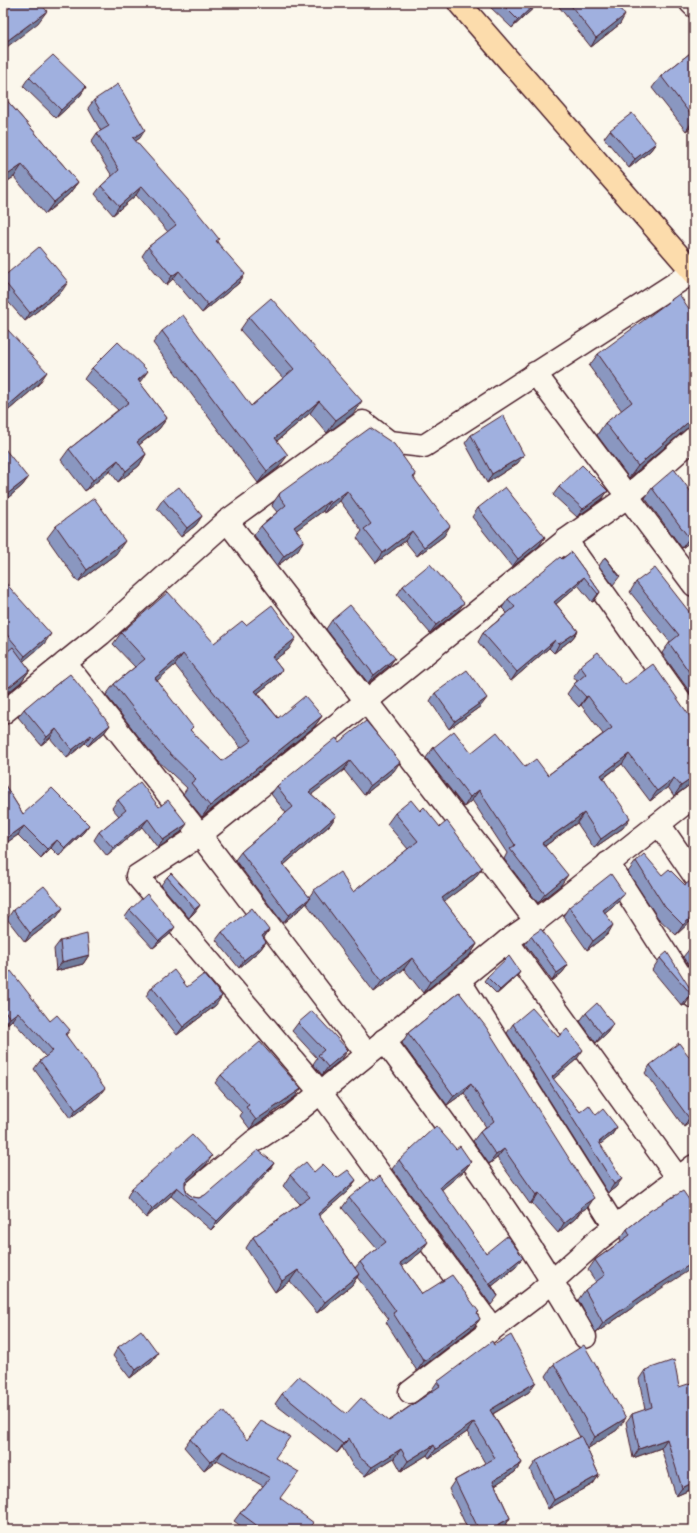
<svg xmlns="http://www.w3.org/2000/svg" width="697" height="1533" font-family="'Comic Neue',sans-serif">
	<rect width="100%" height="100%" fill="#fbf7ec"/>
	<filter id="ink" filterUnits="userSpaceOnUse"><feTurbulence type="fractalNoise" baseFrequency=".025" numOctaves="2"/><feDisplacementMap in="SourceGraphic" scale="8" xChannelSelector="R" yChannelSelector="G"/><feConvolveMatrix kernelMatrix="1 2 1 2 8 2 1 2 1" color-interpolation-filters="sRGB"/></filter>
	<g filter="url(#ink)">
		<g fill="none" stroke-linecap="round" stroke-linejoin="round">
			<defs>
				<g id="street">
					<path d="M 691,3 L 694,6"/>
					<path d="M 535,373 L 694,585"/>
					<path d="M 227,521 L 536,921"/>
					<path d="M 566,540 L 694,720"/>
					<path d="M 65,663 L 200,835 L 367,1054"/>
					<path d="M 3,713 L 101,634 L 227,521 L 363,422 L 389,442 L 424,446 L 693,272"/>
					<path d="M 659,824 L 694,875"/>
					<path d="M 608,863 L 694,997"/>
					<path d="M 507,941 L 678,1178 L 694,1207"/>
					<path d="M 459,980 L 615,1227"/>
					<path d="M 384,1040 C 455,1136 526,1233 585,1337"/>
					<path d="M 191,1194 L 253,1142 L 289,1118 L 507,941 L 536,921 L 694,796"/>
					<path d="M 492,1328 L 321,1093 L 137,876 L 200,835 L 566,540 L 627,497 L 694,438"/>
					<path d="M 410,1392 L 537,1295 L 599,1239 L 694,1166"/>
				</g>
				<path id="primary" d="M 459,3 L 694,273"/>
			</defs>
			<use href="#street" stroke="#4a1f2b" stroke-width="25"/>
			<use href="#primary" stroke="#4a1f2b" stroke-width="25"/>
			<use href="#street" stroke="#fbf7ec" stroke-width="22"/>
			<use href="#primary" stroke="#fcdcac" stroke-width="22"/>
		</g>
		<g fill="#8a97c0" stroke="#4a1f2b" fill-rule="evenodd">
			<path d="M 490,3 L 539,3 L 512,28 L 488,5 Z"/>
			<path d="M 556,3 L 615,3 L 620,24 L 591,47 Z"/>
			<path d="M 694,50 L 694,125 L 686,131 L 652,88 L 661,76 Z"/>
			<path d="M 29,77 L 86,87 L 80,96 L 56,118 L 23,86 Z"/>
			<path d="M 3,96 L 78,182 L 69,194 L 45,214 L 14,177 L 3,184 Z"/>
			<path d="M 94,100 L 140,138 L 135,141 L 217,241 L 239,283 L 202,313 L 173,279 L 166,285 L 142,256 L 148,247 L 168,232 L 136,195 L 113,215 L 95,194 L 101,186 L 112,176 L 91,142 L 97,133 L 101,131 L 88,108 Z"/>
			<path d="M 610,130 L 656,143 L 650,151 L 629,168 L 604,138 Z"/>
			<path d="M 3,277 L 62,291 L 25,321 L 3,296 Z"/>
			<path d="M 249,317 L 353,414 L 327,433 L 310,413 L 277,441 L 279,467 L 258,483 L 153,343 L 162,331 L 251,406 L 283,378 L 240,330 Z"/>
			<path d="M 3,335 L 39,384 L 3,415 Z"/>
			<path d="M 598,354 L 692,426 L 686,429 L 629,478 L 597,435 L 605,423 L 622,411 L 589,366 Z"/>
			<path d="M 92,368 L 140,383 L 167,418 L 159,429 L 139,445 L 146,454 L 139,466 L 118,482 L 110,471 L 85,491 L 61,460 L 69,449 L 118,410 L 84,379 Z"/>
			<path d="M 471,435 L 518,463 L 487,483 L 465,443 Z"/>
			<path d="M 3,451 L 28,478 L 22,486 L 3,502 Z"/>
			<path d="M 416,475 L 414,478 L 444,536 L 417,556 L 405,541 L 376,563 L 357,538 L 362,531 L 340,501 L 324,513 L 323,511 L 296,530 L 298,550 L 277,566 L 254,535 L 261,526 L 277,512 L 272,506 L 273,503 L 280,493 Z"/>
			<path d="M 559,487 L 608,491 L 602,499 L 577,517 L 553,495 Z"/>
			<path d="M 652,488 L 694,496 L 694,539 L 682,548 L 645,498 Z"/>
			<path d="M 163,499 L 202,516 L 196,525 L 181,537 L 157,508 Z"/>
			<path d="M 478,508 L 545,537 L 539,546 L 512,567 L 472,517 Z"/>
			<path d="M 56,526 L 116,554 L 78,582 L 47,538 Z"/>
			<path d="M 571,552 L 600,592 L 594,601 L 592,602 L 578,585 L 556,604 L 578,631 L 572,639 L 554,653 L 549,648 L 511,681 L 478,642 L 483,633 L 507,613 L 502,608 L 508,599 Z"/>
			<path d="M 605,557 L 620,576 L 613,585 L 599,566 Z"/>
			<path d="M 3,580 L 44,644 L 23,661 L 30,670 L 21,682 L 3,697 L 3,655 L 7,652 L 3,648 Z"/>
			<path d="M 636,582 L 694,618 L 694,698 L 662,653 L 670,642 L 630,592 Z"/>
			<path d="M 403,586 L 458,611 L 430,633 L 397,595 Z"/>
			<path d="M 332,620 L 395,658 L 389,666 L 368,683 L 326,629 Z"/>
			<path d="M 246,625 L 289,649 L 274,660 L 282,670 L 274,680 L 258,693 L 278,718 L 322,716 L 314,727 L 202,817 L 183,794 L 187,788 L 157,760 L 106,695 L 114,684 L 135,667 L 113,644 L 121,633 L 214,643 ZM 175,665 L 241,748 L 222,761 L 191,731 L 157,680 Z"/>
			<path d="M 580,666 L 694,782 L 674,796 L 668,787 L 650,801 L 622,764 L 604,778 L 623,828 L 594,848 L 577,823 L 545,846 L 561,885 L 538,903 L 504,859 L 507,853 L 472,800 L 464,807 L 426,758 L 433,748 L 471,753 L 525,767 L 548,775 L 603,734 L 581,705 L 579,707 L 567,694 L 574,684 L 577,681 L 573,676 Z"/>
			<path d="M 435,693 L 481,706 L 449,729 L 430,701 Z"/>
			<path d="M 43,695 L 110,725 L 104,733 L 88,746 L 85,743 L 67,758 L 50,738 L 41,745 L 18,717 L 24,709 Z"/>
			<path d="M 339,742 L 394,771 L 364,795 L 344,770 L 311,794 L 336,816 L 330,825 L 284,865 L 309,897 L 314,890 L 353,892 L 408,849 L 387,824 L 395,813 L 420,811 L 440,827 L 482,868 L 474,879 L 444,901 L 477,944 L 470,955 L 423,993 L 404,969 L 374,992 L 306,903 L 304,906 L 283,923 L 235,860 L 241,852 L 286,813 L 271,794 L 277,786 Z"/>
			<path d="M 3,782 L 23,814 L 89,825 L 83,833 L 59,856 L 51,848 L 41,858 L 18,835 L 3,845 Z"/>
			<path d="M 118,800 L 159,807 L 181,832 L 158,848 L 142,827 L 107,856 L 94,840 L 99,832 L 119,816 L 112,808 Z"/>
			<path d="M 636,861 L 694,918 L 676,935 L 658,918 L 628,872 Z"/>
			<path d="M 167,877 L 200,905 L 194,913 L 189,918 L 161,885 Z"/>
			<path d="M 618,902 L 605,912 L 608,934 L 587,950 L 563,916 L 569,907 Z"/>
			<path d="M 13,910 L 57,917 L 25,942 L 7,919 Z"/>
			<path d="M 130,910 L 170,934 L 153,948 L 125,917 Z"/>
			<path d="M 269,930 L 263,939 L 266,942 L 260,950 L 239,968 L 216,940 L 222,932 Z"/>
			<path d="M 531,936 L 568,965 L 562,973 L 552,981 L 525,944 Z"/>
			<path d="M 60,941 L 89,955 L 83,964 L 56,971 L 54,949 Z"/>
			<path d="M 691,947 L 694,951 L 694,974 L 683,957 Z"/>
			<path d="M 660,958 L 693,993 L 685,1005 L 682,1006 L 652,970 Z"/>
			<path d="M 520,972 L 517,976 L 497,994 L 484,981 L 487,977 Z"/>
			<path d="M 3,978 L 50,1021 L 70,1030 L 66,1035 L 99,1096 L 70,1118 L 34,1069 L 40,1061 L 46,1057 L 12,1020 L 5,1026 L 3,1024 Z"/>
			<path d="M 152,987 L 187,987 L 216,1005 L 177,1035 L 146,996 Z"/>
			<path d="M 459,992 L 588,1207 L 580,1212 L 576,1218 L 558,1233 L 532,1203 L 530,1204 L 497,1158 L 489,1164 L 473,1141 L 480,1132 L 486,1127 L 464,1093 L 447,1105 L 402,1043 L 408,1033 Z"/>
			<path d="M 586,1013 L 613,1024 L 607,1033 L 596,1043 L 580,1021 Z"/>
			<path d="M 298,1023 L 342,1059 L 322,1075 L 313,1064 L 317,1058 L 292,1031 Z"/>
			<path d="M 513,1024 L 577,1059 L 553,1079 L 580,1112 L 596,1115 L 617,1127 L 611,1136 L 600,1144 L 616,1187 L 608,1193 L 507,1033 Z"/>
			<path d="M 694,1063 L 694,1119 L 684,1127 L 645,1073 L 650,1065 Z"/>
			<path d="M 221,1075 L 295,1097 L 250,1129 L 240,1116 L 242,1113 L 215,1083 Z"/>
			<path d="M 456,1149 L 471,1162 L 464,1171 L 441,1190 L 486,1253 L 516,1267 L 492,1286 L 498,1296 L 491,1305 L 392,1169 L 399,1160 Z"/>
			<path d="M 274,1163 L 268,1172 L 211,1230 L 171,1196 L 146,1218 L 127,1197 L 132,1188 L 206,1165 L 185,1184 L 185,1187 L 187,1193 L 193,1197 L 199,1198 Z"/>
			<path d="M 314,1172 L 337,1178 L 356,1180 L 348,1191 L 319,1216 L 355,1268 L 360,1262 L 377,1249 L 342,1208 L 349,1198 L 421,1252 L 402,1266 L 422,1294 L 479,1312 L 477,1314 L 480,1319 L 473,1328 L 417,1371 L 386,1322 L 389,1319 L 357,1277 L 352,1285 L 317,1313 L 290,1281 L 275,1292 L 246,1248 L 253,1237 L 300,1204 L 283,1186 L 290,1175 Z"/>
			<path d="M 651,1210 L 639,1303 L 596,1333 L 578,1300 L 585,1290 L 596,1282 L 588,1270 L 595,1260 L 621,1241 L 620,1239 L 627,1229 Z"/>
			<path d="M 494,1345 L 529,1392 L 493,1414 L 522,1463 L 515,1472 L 495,1485 L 510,1518 L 504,1528 L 499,1530 L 468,1530 L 449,1489 L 455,1480 L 485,1463 L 467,1432 L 429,1458 L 427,1455 L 401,1471 L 394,1458 L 365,1476 L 353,1466 L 342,1447 L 337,1453 L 275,1404 L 282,1394 L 346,1414 L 389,1421 L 431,1391 L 437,1382 Z"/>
			<path d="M 118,1347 L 152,1361 L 130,1378 L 113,1356 Z"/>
			<path d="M 554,1364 L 617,1430 L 587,1449 L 599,1475 L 593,1484 L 548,1509 L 530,1470 L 536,1461 L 580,1437 L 546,1376 Z"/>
			<path d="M 645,1370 L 694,1488 L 676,1496 L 661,1448 L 633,1458 L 626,1422 L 632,1414 L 645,1410 L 639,1379 Z"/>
			<path d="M 190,1439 L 247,1440 L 275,1458 L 280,1498 L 309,1530 L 246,1530 L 234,1521 L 240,1513 L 263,1486 L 217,1460 L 204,1470 L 184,1447 Z"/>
		</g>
		<g fill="#707b9c" stroke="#4a1f2b">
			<path d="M 536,3 L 539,3 L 512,28 L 518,20 Z"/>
			<path d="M 47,11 L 38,23 L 3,50 L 3,44 Z"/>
			<path d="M 625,15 L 620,24 L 591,47 L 596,38 Z"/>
			<path d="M 86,87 L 80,96 L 56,118 L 61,110 Z"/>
			<path d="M 694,119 L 694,125 L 686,131 Z"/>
			<path d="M 145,130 L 140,138 L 127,147 L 133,138 Z"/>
			<path d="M 656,143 L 650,151 L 629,168 L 635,159 Z"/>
			<path d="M 22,165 L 14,177 L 3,184 L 3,178 Z"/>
			<path d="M 78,182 L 69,194 L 45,214 L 54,202 Z"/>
			<path d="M 142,186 L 136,195 L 113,215 L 119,206 Z"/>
			<path d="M 179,271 L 173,279 L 166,285 L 172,276 Z"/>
			<path d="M 245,274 L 239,283 L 202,313 L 208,305 Z"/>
			<path d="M 68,282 L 62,291 L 25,321 L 30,313 Z"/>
			<path d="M 148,371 L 140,382 L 130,392 L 138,380 Z"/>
			<path d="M 47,372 L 39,384 L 3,415 L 3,414 L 9,405 Z"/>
			<path d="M 319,401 L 310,413 L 266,450 L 275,438 Z"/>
			<path d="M 362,401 L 353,414 L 327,433 L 336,420 Z"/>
			<path d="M 694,417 L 694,426 L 692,426 L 686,429 L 629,478 L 638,466 Z"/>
			<path d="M 167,418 L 159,429 L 129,453 L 137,442 Z"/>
			<path d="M 146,454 L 139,466 L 118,482 L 126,471 Z"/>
			<path d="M 288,455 L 279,467 L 258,483 L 267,471 Z"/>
			<path d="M 524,455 L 518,463 L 487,483 L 492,474 Z"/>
			<path d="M 118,460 L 110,471 L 85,491 L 93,480 Z"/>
			<path d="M 28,478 L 22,486 L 3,502 L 3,500 L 6,495 Z"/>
			<path d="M 347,491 L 340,501 L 324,513 L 331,503 Z"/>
			<path d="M 608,491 L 602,499 L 577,517 L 583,509 Z"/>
			<path d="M 329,501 L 323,511 L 287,537 L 294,527 Z"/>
			<path d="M 202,516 L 196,525 L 181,537 L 187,528 Z"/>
			<path d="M 450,526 L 444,536 L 417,556 L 424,547 Z"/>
			<path d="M 412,531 L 405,541 L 376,563 L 383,553 Z"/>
			<path d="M 694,535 L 694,539 L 682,548 L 689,538 Z"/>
			<path d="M 545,537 L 539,546 L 512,567 L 518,559 Z"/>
			<path d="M 304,540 L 298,550 L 277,566 L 284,556 Z"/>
			<path d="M 125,541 L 116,554 L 78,582 L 87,570 Z"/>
			<path d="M 584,577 L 578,585 L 548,611 L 554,602 Z"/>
			<path d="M 600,592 L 594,601 L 592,602 L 598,594 Z"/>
			<path d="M 464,603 L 458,611 L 430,633 L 436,625 Z"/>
			<path d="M 578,631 L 572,639 L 554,653 L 559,644 Z"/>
			<path d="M 51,634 L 44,644 L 19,665 L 25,656 Z"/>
			<path d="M 296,638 L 289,649 L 264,668 L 272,657 Z"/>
			<path d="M 555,640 L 549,648 L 511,681 L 517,672 Z"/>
			<path d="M 183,654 L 175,665 L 148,689 L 155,678 Z"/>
			<path d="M 395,658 L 389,666 L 368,683 L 374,675 Z"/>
			<path d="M 30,670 L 21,682 L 3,697 L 3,692 L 4,691 Z"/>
			<path d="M 282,670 L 274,680 L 248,701 L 255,691 Z"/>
			<path d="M 588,696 L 581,705 L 579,707 L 586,697 Z"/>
			<path d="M 487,698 L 481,706 L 449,729 L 455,721 Z"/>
			<path d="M 322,716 L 314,727 L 202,817 L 210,806 Z"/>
			<path d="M 110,725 L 104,733 L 88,746 L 94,738 Z"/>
			<path d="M 56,729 L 50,738 L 41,745 L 47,737 Z"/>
			<path d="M 91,735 L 85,743 L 67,758 L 72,750 Z"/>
			<path d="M 629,754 L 622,764 L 595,784 L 601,775 Z"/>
			<path d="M 350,761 L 344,770 L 303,801 L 309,792 Z"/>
			<path d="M 400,762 L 394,771 L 364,795 L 370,786 Z"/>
			<path d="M 694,777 L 694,782 L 674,796 L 681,786 Z"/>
			<path d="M 674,778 L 668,787 L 650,801 L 657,791 Z"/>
			<path d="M 479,790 L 472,800 L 464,807 L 470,797 Z"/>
			<path d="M 584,813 L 577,823 L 535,853 L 542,843 Z"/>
			<path d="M 336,816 L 330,825 L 277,871 L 282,863 Z"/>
			<path d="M 630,818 L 623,828 L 594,848 L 601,839 Z"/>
			<path d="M 148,819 L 142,827 L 107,856 L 113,848 Z"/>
			<path d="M 187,824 L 181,832 L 158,848 L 163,840 Z"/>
			<path d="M 89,825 L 83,833 L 59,856 L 65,848 Z"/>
			<path d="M 24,826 L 18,835 L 3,845 L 3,841 Z"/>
			<path d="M 57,840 L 51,848 L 41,858 L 47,849 Z"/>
			<path d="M 482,868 L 474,879 L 434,909 L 442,898 Z"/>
			<path d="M 568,875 L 561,885 L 538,903 L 545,894 Z"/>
			<path d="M 624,893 L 618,902 L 597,919 L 603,910 Z"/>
			<path d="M 310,898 L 304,906 L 283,923 L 289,915 Z"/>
			<path d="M 200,905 L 194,913 L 189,918 L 195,909 Z"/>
			<path d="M 63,908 L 57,917 L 25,942 L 30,933 Z"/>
			<path d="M 694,915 L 694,918 L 676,935 L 683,925 Z"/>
			<path d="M 613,925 L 608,934 L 587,950 L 593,941 Z"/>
			<path d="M 175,927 L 170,934 L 153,948 L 159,941 Z"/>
			<path d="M 269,930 L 263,939 L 262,936 Z"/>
			<path d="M 266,942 L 260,950 L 239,968 L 244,960 Z"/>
			<path d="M 477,944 L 470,955 L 423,993 L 430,982 Z"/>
			<path d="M 89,955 L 83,964 L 56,971 L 62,962 Z"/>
			<path d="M 412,958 L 404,969 L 374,992 L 382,981 Z"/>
			<path d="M 568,965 L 562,973 L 552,981 L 557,973 Z"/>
			<path d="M 520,972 L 517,976 L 497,994 L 500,990 Z"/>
			<path d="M 693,993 L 685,1005 L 682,1006 L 691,994 Z"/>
			<path d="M 222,996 L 216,1005 L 177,1035 L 183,1027 Z"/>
			<path d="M 18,1012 L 12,1020 L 5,1026 L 10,1018 Z"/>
			<path d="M 613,1024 L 607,1033 L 596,1043 L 602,1034 Z"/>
			<path d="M 348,1050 L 342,1059 L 322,1075 L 328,1067 Z"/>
			<path d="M 583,1050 L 577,1059 L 550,1082 L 552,1077 Z"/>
			<path d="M 471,1084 L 464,1093 L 447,1105 L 454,1096 Z"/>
			<path d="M 105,1088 L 99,1096 L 70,1118 L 76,1110 Z"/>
			<path d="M 301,1089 L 295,1097 L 250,1129 L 256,1120 Z"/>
			<path d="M 694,1115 L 694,1119 L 684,1127 L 689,1118 Z"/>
			<path d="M 617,1127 L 611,1136 L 593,1150 L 599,1142 Z"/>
			<path d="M 504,1149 L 497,1158 L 489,1164 L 496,1155 Z"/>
			<path d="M 212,1156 L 206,1165 L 179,1189 L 185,1181 Z"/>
			<path d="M 471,1162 L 464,1171 L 433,1197 L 440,1187 Z"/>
			<path d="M 274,1163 L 268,1172 L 211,1230 L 217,1221 Z"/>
			<path d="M 622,1179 L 616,1187 L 608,1193 L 614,1184 Z"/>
			<path d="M 356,1180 L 348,1191 L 310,1224 L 318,1214 Z"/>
			<path d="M 177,1187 L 171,1196 L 146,1218 L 152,1209 Z"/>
			<path d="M 539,1193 L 532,1203 L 530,1204 L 536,1195 Z"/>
			<path d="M 594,1198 L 588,1207 L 580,1212 L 576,1218 L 558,1233 L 564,1223 L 581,1207 Z"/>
			<path d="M 428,1242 L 421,1252 L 394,1273 L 400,1263 Z"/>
			<path d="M 523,1257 L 516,1267 L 491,1287 L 490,1283 Z"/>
			<path d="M 694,1262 L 694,1267 L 639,1303 L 596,1333 L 603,1323 L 646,1293 Z"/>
			<path d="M 298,1270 L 290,1281 L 275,1292 L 282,1281 Z"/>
			<path d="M 359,1274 L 352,1285 L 317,1313 L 325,1302 Z"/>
			<path d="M 480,1319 L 473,1328 L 417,1371 L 424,1361 Z"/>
			<path d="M 158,1353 L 152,1361 L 130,1378 L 136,1370 Z"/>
			<path d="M 536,1382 L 529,1392 L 484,1419 L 490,1410 Z"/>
			<path d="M 626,1418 L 617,1430 L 587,1449 L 595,1437 Z"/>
			<path d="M 474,1422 L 467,1432 L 429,1458 L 436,1449 Z"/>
			<path d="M 349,1438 L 342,1447 L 337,1453 L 343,1444 Z"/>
			<path d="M 667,1439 L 661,1448 L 633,1458 L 639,1449 Z"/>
			<path d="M 434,1445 L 427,1455 L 401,1471 L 408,1461 Z"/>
			<path d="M 401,1449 L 394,1458 L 365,1476 L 372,1467 Z"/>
			<path d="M 223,1451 L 217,1460 L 204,1470 L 210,1462 Z"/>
			<path d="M 522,1463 L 515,1472 L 486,1491 L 493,1481 Z"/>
			<path d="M 599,1475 L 593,1484 L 548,1509 L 554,1500 Z"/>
			<path d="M 694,1482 L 694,1488 L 676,1496 L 682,1488 Z"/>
			<path d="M 510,1518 L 504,1528 L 499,1530 L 489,1530 Z"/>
		</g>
		<g fill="#a0b0df" stroke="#4a1f2b" fill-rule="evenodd">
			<path d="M 3,3 L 40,3 L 47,11 L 3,44 Z"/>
			<path d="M 501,3 L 536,3 L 518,20 Z"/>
			<path d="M 569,3 L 615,3 L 625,15 L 596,38 Z"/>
			<path d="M 694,50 L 694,119 L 661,76 Z"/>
			<path d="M 53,55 L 86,87 L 61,110 L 29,77 Z"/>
			<path d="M 118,84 L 145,130 L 133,138 L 187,199 L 219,239 L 216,241 L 245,274 L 208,305 L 179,271 L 172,276 L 148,247 L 176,225 L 142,186 L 119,206 L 101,186 L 119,170 L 97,133 L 109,126 L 94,100 Z"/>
			<path d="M 3,96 L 78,182 L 54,202 L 22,165 L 3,178 Z"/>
			<path d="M 632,113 L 656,143 L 635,159 L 610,130 Z"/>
			<path d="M 39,247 L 68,282 L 30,313 L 3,280 L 3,277 Z"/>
			<path d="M 679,294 L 694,316 L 694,417 L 638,466 L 605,423 L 632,402 L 598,354 Z"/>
			<path d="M 271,298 L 362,401 L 336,420 L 319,401 L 275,438 L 288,455 L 267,471 L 162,331 L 183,315 L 251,406 L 294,369 L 249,317 Z"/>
			<path d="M 8,330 L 47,372 L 9,405 L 3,398 L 3,335 Z"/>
			<path d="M 118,342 L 148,371 L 138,380 L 167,418 L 137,442 L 146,454 L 126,471 L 118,460 L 93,480 L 69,449 L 129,402 L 92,368 Z"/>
			<path d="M 503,415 L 524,455 L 492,474 L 471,435 Z"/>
			<path d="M 370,428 L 394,444 L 416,475 L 413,477 L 450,526 L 424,547 L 412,531 L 383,553 L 364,529 L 371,524 L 347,491 L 331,503 L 329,501 L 294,527 L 304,540 L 284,556 L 261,526 L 286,505 L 279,496 L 280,493 Z"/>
			<path d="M 5,449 L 28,478 L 6,495 L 3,491 L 3,451 Z"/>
			<path d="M 582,465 L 608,491 L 583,509 L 559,487 Z"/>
			<path d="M 674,469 L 694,496 L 694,535 L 689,538 L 652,488 Z"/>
			<path d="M 179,487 L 202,516 L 187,528 L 163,499 Z"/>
			<path d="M 505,487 L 545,537 L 518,559 L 478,508 Z"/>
			<path d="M 94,498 L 125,541 L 87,570 L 56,526 Z"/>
			<path d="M 571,552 L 600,592 L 598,594 L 584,577 L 554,602 L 578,631 L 559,644 L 555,640 L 517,672 L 483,633 L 515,607 L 508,599 L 560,557 L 562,559 Z"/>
			<path d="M 605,557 L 620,576 L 619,576 Z"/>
			<path d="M 430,564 L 464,603 L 436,625 L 403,586 Z"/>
			<path d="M 655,568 L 694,618 L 694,679 L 669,643 L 679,635 L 636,582 Z"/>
			<path d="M 3,580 L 51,634 L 25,656 L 3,630 Z"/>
			<path d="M 168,592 L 214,643 L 242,621 L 246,625 L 272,605 L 296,638 L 272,657 L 282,670 L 255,691 L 278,718 L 305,696 L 322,716 L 210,806 L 191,783 L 196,779 L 165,749 L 114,684 L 145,659 L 121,633 ZM 183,654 L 252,740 L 222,761 L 190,730 L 193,727 L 155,678 Z"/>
			<path d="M 350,605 L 395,658 L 374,675 L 332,620 Z"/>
			<path d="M 13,647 L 30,670 L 4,691 L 3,692 L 3,655 Z"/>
			<path d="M 598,652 L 625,685 L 653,664 L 691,718 L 694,720 L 694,777 L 681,786 L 674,778 L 657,791 L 629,754 L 601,775 L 630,818 L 601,839 L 584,813 L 542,843 L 568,875 L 545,894 L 510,849 L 515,845 L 479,790 L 470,797 L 433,748 L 454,731 L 471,753 L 497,732 L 525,767 L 536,759 L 548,775 L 612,728 L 588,696 L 586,697 L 574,684 L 586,674 L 580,666 Z"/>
			<path d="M 467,670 L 487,698 L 455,721 L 435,693 Z"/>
			<path d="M 70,674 L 110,725 L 94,738 L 91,735 L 72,750 L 56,729 L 47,737 L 24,709 L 42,694 L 43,695 Z"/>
			<path d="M 366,721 L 400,762 L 370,786 L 350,761 L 309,792 L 336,816 L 282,863 L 310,898 L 289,915 L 241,852 L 293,807 L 277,786 L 336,738 L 339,742 Z"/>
			<path d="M 3,782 L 23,814 L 52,788 L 89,825 L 65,848 L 57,840 L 47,849 L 24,826 L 3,841 Z"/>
			<path d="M 140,782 L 159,807 L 168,800 L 187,824 L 163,840 L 148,819 L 113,848 L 99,832 L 126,810 L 118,800 Z"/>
			<path d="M 411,800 L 420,811 L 424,807 L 440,827 L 447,821 L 482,868 L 442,898 L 477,944 L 430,982 L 412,958 L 382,981 L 314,890 L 340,872 L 353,892 L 418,841 L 395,813 Z"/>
			<path d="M 644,854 L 662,875 L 669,869 L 685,885 L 694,878 L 694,915 L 683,925 L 665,907 L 636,861 Z"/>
			<path d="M 171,873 L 200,905 L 195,909 L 167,877 Z"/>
			<path d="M 611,874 L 624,893 L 603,910 L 613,925 L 593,941 L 569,907 Z"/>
			<path d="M 44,886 L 63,908 L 30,933 L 13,910 Z"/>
			<path d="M 147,894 L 175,927 L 159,941 L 130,910 Z"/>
			<path d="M 252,908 L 269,930 L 262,936 L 266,942 L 244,960 L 222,932 Z"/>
			<path d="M 541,929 L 568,965 L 557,973 L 531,936 Z"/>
			<path d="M 87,934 L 89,955 L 62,962 L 60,941 Z"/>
			<path d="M 667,952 L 693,993 L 691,994 L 660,958 Z"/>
			<path d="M 509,956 L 520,972 L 500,990 L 487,977 Z"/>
			<path d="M 174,970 L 187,987 L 204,974 L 222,996 L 183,1027 L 152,987 Z"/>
			<path d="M 11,971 L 50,1021 L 57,1015 L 70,1030 L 65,1034 L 105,1088 L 76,1110 L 40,1061 L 53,1051 L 18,1012 L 10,1018 L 3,1009 L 3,978 Z"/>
			<path d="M 459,992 L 486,1027 L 594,1198 L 581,1207 L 582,1209 L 564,1223 L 539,1193 L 536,1195 L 504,1149 L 496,1155 L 480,1132 L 494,1121 L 471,1084 L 454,1096 L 408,1033 Z"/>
			<path d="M 597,1003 L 613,1024 L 602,1034 L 586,1013 Z"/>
			<path d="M 532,1008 L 558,1037 L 567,1029 L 583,1050 L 552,1077 L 580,1112 L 589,1105 L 596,1115 L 603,1109 L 617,1127 L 599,1142 L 622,1179 L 614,1184 L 513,1024 Z"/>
			<path d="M 312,1011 L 348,1050 L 328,1067 L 318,1055 L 324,1050 L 298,1023 Z"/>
			<path d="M 260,1042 L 301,1089 L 256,1120 L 246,1107 L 249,1105 L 221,1075 Z"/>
			<path d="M 679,1043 L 694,1063 L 694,1115 L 689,1118 L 650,1065 Z"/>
			<path d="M 436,1126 L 456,1149 L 460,1146 L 471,1162 L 440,1187 L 486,1253 L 507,1236 L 523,1257 L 490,1283 L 498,1296 L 399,1160 Z"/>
			<path d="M 192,1135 L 212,1156 L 185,1181 L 185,1187 L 187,1193 L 193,1197 L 199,1198 L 205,1195 L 258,1150 L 274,1163 L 217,1221 L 177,1187 L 152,1209 L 132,1188 Z"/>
			<path d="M 306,1162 L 314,1172 L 323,1164 L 337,1178 L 348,1170 L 356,1180 L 318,1214 L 359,1274 L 325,1302 L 298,1270 L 282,1281 L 253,1237 L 310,1197 L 290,1175 Z"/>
			<path d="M 380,1176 L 428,1242 L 400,1263 L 422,1294 L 452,1275 L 479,1312 L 477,1313 L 480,1319 L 424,1361 L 393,1313 L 396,1311 L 360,1262 L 386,1242 L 349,1198 L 372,1179 L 373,1181 Z"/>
			<path d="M 683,1191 L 694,1207 L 694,1262 L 646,1293 L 603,1323 L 585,1290 L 605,1275 L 595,1260 L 630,1235 L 627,1229 L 651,1210 Z"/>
			<path d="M 141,1330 L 158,1353 L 136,1370 L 118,1347 Z"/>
			<path d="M 511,1335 L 536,1382 L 490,1410 L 522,1463 L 493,1481 L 510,1518 L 489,1530 L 479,1530 L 455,1480 L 495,1458 L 474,1422 L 436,1449 L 434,1445 L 408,1461 L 401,1449 L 372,1467 L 359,1457 L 349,1438 L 343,1444 L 282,1394 L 299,1376 L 346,1414 L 361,1398 L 389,1421 L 440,1386 L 437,1382 L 492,1341 L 494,1345 Z"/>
			<path d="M 584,1345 L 626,1418 L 595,1437 L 554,1364 Z"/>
			<path d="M 674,1360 L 679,1387 L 694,1382 L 694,1482 L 682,1488 L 667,1439 L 639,1449 L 632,1414 L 652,1407 L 645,1370 Z"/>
			<path d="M 223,1411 L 247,1440 L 261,1421 L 290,1437 L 275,1458 L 299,1472 L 280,1498 L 314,1523 L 307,1530 L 263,1530 L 240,1513 L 270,1478 L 223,1451 L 210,1462 L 190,1439 Z"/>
			<path d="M 581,1436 L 599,1475 L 554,1500 L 536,1461 Z"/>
		</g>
	</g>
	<rect width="697" height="1533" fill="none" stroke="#fbf7ec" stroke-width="16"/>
	<rect x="8" y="8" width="681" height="1517" fill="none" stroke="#4a1f2b" stroke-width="1.5" filter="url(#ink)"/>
</svg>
